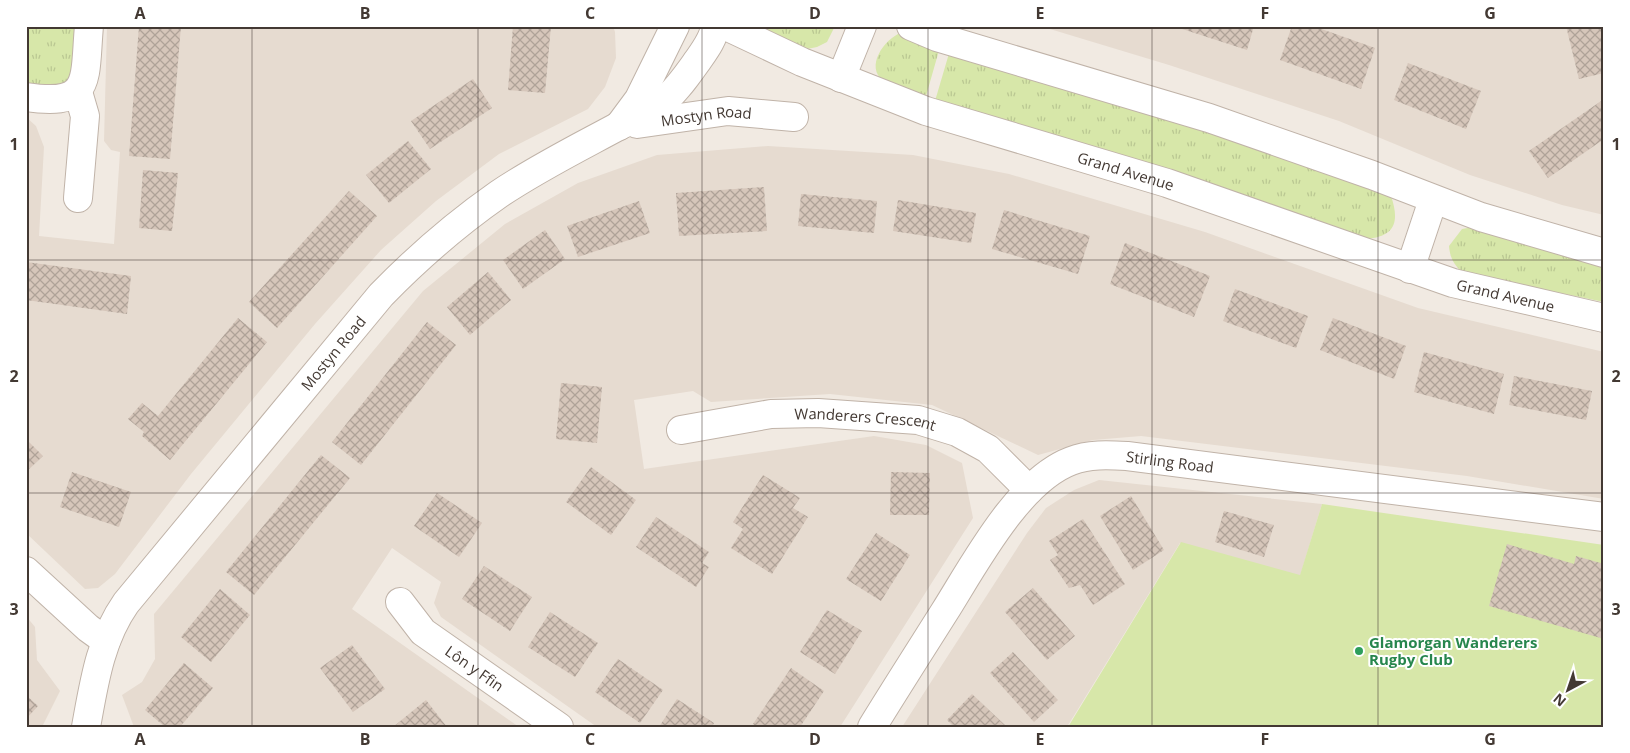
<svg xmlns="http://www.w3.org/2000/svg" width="1630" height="753" font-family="'Open Sans',sans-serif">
	<defs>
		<pattern id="grass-tufts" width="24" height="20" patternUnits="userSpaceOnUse" patternTransform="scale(1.25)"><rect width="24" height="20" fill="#d7e7a9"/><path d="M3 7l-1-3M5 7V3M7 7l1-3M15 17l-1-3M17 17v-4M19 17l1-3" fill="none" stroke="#bac792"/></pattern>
		<pattern id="building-cross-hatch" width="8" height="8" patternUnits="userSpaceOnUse" patternTransform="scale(1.25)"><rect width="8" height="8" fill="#d6c6ba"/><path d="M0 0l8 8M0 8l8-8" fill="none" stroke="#afa298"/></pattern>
	</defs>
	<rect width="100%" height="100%" fill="#f1eae2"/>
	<g fill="#e6dbd0">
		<path d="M 107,26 L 613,26 L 615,32 L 616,58 L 605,87 L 588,109 L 499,154 L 436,201 L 381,250 L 315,324 L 191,474 L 115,574 L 98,588 L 85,589 L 26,533 L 26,117 L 36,126 L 44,147 L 39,236 L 114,244 L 120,152 L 111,150 L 104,141 Z"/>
		<path d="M 1040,26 L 1604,26 L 1604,215 L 1562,205 L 1470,175 L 1339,121 L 1169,65 Z"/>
		<path d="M 768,146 L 913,155 L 1009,174 L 1205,232 L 1418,308 L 1604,352 L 1604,499 L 1467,476 L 1141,436 L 1093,440 L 1038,455 L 932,405 L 830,394 L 711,402 L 693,391 L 634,400 L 644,469 L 874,436 L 926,445 L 962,463 L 973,518 L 840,727 L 597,727 L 441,617 L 434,603 L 441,582 L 392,548 L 352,609 L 519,727 L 134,727 L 122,695 L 142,682 L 155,659 L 154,614 L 423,291 L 505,224 L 578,183 L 657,155 Z"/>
		<path d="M 1099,480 L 1322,504 L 1300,576 L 1180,543 L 1067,727 L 902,727 L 1027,533 L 1046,508 L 1074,490 Z"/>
		<path d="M 26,616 L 35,627 L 37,660 L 60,691 L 42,727 L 26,727 Z"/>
	</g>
	<g fill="url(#grass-tufts)">
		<path d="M 26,26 L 80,26 L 76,72 L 61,87 L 26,86 Z"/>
		<path d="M 760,26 L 835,26 L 827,42 L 817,47 L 807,49 Z"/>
		<path d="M 898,34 L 907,35 L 940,47 L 926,96 C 913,92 899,89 888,84 C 863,71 881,43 898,34 Z"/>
		<path d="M 950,50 L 1137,106 L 1391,196 C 1400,222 1395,237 1366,239 C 1223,186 1081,143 935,101 Z"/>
		<path d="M 1473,227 L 1604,263 L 1604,302 L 1463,273 C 1454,265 1450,258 1449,246 L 1462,229 Z"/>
	</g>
	<path fill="#d7e7a9" d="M 1322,504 L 1604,545 L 1604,727 L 1068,727 L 1181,542 L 1300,575 Z"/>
	<g fill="url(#building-cross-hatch)">
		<path d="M 139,26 L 181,26 L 170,159 L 129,156 Z"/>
		<path d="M 513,26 L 551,26 L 545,93 L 508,90 Z"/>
		<path d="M 1173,26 L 1254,26 L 1247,50 Z"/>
		<path d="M 1292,26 L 1313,26 L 1375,48 L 1361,89 L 1280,60 Z"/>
		<path d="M 1566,26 L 1604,26 L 1604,73 L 1579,79 Z"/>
		<path d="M 1408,63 L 1481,91 L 1466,129 L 1394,100 Z"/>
		<path d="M 473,79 L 492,108 L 430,149 L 411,121 Z"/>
		<path d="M 1604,99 L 1604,139 L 1548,178 L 1529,151 Z"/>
		<path d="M 408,141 L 431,169 L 389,203 L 366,175 Z"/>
		<path d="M 143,170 L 178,173 L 172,231 L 139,228 Z"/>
		<path d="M 764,187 L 767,231 L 679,236 L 676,193 Z"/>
		<path d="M 349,191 L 377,216 L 277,328 L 249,302 Z"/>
		<path d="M 801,194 L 877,201 L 874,233 L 798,226 Z"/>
		<path d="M 898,200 L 976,213 L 971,243 L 893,231 Z"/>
		<path d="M 639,201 L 650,233 L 578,257 L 567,226 Z"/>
		<path d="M 1004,210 L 1090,236 L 1078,274 L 992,249 Z"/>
		<path d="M 545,230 L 565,259 L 523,289 L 503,260 Z"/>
		<path d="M 1125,243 L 1210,276 L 1194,317 L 1110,284 Z"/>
		<path d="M 26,262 L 131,276 L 127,314 L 26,300 Z"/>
		<path d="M 488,272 L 511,300 L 470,335 L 447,307 Z"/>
		<path d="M 1235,289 L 1308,316 L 1296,348 L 1223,321 Z"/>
		<path d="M 238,318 L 267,342 L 170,460 L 142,436 L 144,432 L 128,419 L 142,403 L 158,416 Z"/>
		<path d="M 1333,318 L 1406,346 L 1394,379 L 1320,350 Z"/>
		<path d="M 427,322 L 456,345 L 361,465 L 332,442 Z"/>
		<path d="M 1424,352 L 1504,374 L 1494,414 L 1414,392 Z"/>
		<path d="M 1514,376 L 1592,391 L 1586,420 L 1509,405 Z"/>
		<path d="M 561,383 L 602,387 L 597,443 L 556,439 Z"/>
		<path d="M 26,439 L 43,456 L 26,472 Z"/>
		<path d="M 321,455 L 350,478 L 254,595 L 226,572 Z"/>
		<path d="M 591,467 L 636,500 L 611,535 L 566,502 Z"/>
		<path d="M 72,472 L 131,492 L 119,527 L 60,507 Z"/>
		<path d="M 891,472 L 930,473 L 929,515 L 890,515 Z"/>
		<path d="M 763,475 L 800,498 L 793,508 L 808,517 L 772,574 L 731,548 L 743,529 L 733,522 Z"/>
		<path d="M 437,493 L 482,523 L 459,557 L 414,526 Z"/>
		<path d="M 1131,496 L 1164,550 L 1133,570 L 1100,516 Z"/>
		<path d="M 1224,511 L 1274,525 L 1264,557 L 1215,542 Z"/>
		<path d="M 656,517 L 709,552 L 702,563 L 709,567 L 696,587 L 636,547 Z"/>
		<path d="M 1083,519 L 1125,584 L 1093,605 L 1080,585 L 1069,588 L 1050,560 L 1058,555 L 1049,541 Z"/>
		<path d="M 876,533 L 910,555 L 881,601 L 846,579 Z"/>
		<path d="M 1507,544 L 1574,564 L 1576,556 L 1604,564 L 1604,639 L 1489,606 Z"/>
		<path d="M 484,566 L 532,597 L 510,631 L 462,599 Z"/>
		<path d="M 1033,588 L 1075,636 L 1047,660 L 1005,612 Z"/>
		<path d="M 220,589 L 250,615 L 211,662 L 181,637 Z"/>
		<path d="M 827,610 L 862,631 L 835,674 L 800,652 Z"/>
		<path d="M 550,612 L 598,643 L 575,677 L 528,647 Z"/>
		<path d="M 352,645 L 385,689 L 353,712 L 320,668 Z"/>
		<path d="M 1013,652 L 1058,700 L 1034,722 L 990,673 Z"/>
		<path d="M 618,659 L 663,690 L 640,723 L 595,692 Z"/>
		<path d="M 184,663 L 213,688 L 180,727 L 165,727 L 145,710 Z"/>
		<path d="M 791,668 L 824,691 L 800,727 L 757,727 L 753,724 Z"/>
		<path d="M 972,694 L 1007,727 L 954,727 L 947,720 Z"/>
		<path d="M 26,695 L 38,706 L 26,719 Z"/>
		<path d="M 677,699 L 714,723 L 712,727 L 659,727 Z"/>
		<path d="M 426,700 L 447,727 L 393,727 Z"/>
	</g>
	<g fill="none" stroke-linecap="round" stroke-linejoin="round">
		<defs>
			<g id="minor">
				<path id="s1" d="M 726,26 L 802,62 L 926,111 L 1167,183 L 1453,283 L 1604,318"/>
				<path d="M 911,26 L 937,37 L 1209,118 L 1372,175 L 1481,217 L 1604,253"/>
				<path d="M 841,78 L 862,26"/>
				<path d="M 26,97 C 93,107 84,80 89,26"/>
				<path id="s2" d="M 637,124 L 728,111 L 794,117"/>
				<path d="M 619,126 L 639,99 L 675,26"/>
				<path d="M 78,198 L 85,116 L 78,92"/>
				<path d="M 1410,269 L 1433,200"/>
				<path id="s3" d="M 681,430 L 771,414 L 818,413 L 918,420 L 957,432 L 988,449 L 1029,490"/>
				<path d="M 26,571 L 88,628 L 106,641"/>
				<path id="s4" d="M 400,602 L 423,632 L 559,727"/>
				<path id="s5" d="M 86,727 C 94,683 100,640 126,603 L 381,295 C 418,257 456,224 499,194 C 536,169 576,149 615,128 C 632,119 649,114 664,101 C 678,89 688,74 698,60 C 705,50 714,38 715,26"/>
				<path id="s6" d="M 872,727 C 896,688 921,649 945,611 C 974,565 1018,481 1071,461 C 1089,454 1108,455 1127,456 L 1604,517"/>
			</g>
		</defs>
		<use href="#minor" stroke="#c0b3a8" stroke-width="30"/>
		<use href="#minor" stroke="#fff" stroke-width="28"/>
	</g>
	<path fill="none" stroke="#433933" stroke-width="1" stroke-opacity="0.55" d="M 252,26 L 252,727M 478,26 L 478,727M 702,26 L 702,727M 928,26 L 928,727M 1152,26 L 1152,727M 1378,26 L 1378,727M 26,260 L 1604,260M 26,493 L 1604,493"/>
	<circle fill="#2e9e5b" stroke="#fff" stroke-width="2" cx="1359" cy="651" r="5"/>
	<g text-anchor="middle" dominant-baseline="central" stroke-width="4" stroke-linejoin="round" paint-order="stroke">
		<g font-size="15" fill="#433933" stroke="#fff">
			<text stroke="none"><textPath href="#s2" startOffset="70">Mostyn Road</textPath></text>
			<text stroke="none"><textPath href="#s1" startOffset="426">Grand Avenue</textPath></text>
			<text stroke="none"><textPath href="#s1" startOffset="826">Grand Avenue</textPath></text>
			<text stroke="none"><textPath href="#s5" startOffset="456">Mostyn Road</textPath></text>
			<text stroke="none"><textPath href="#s3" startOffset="186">Wanderers Crescent</textPath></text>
			<text stroke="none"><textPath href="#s6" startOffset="436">Stirling Road</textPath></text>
			<text stroke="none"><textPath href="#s4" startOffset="101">Lôn y Ffin</textPath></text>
		</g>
		<g font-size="15" font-weight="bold" fill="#27864d" stroke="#fff" text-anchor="start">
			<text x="1369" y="642">Glamorgan Wanderers<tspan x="1369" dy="17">Rugby Club</tspan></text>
		</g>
	</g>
	<rect width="1630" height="753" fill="none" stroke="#ffffff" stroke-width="55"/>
	<g transform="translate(1568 690) rotate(220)" stroke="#ffffff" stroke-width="4" paint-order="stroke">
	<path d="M0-4L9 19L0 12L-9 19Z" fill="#433933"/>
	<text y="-8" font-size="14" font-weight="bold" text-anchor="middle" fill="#433933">N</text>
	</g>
	<rect x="28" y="28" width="1574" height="698" fill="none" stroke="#433933" stroke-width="2"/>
	<g font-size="16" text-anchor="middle" font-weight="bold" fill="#433933">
		<text x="140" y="19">A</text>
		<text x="365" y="19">B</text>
		<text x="590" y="19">C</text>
		<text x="815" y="19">D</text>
		<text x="1040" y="19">E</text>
		<text x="1265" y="19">F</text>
		<text x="1490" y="19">G</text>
		<text x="14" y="150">1</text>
		<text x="1616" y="150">1</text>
		<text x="14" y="382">2</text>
		<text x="1616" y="382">2</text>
		<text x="14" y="615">3</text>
		<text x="1616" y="615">3</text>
		<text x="140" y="745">A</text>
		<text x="365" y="745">B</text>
		<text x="590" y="745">C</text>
		<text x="815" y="745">D</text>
		<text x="1040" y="745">E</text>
		<text x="1265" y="745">F</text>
		<text x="1490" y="745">G</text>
	</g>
</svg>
